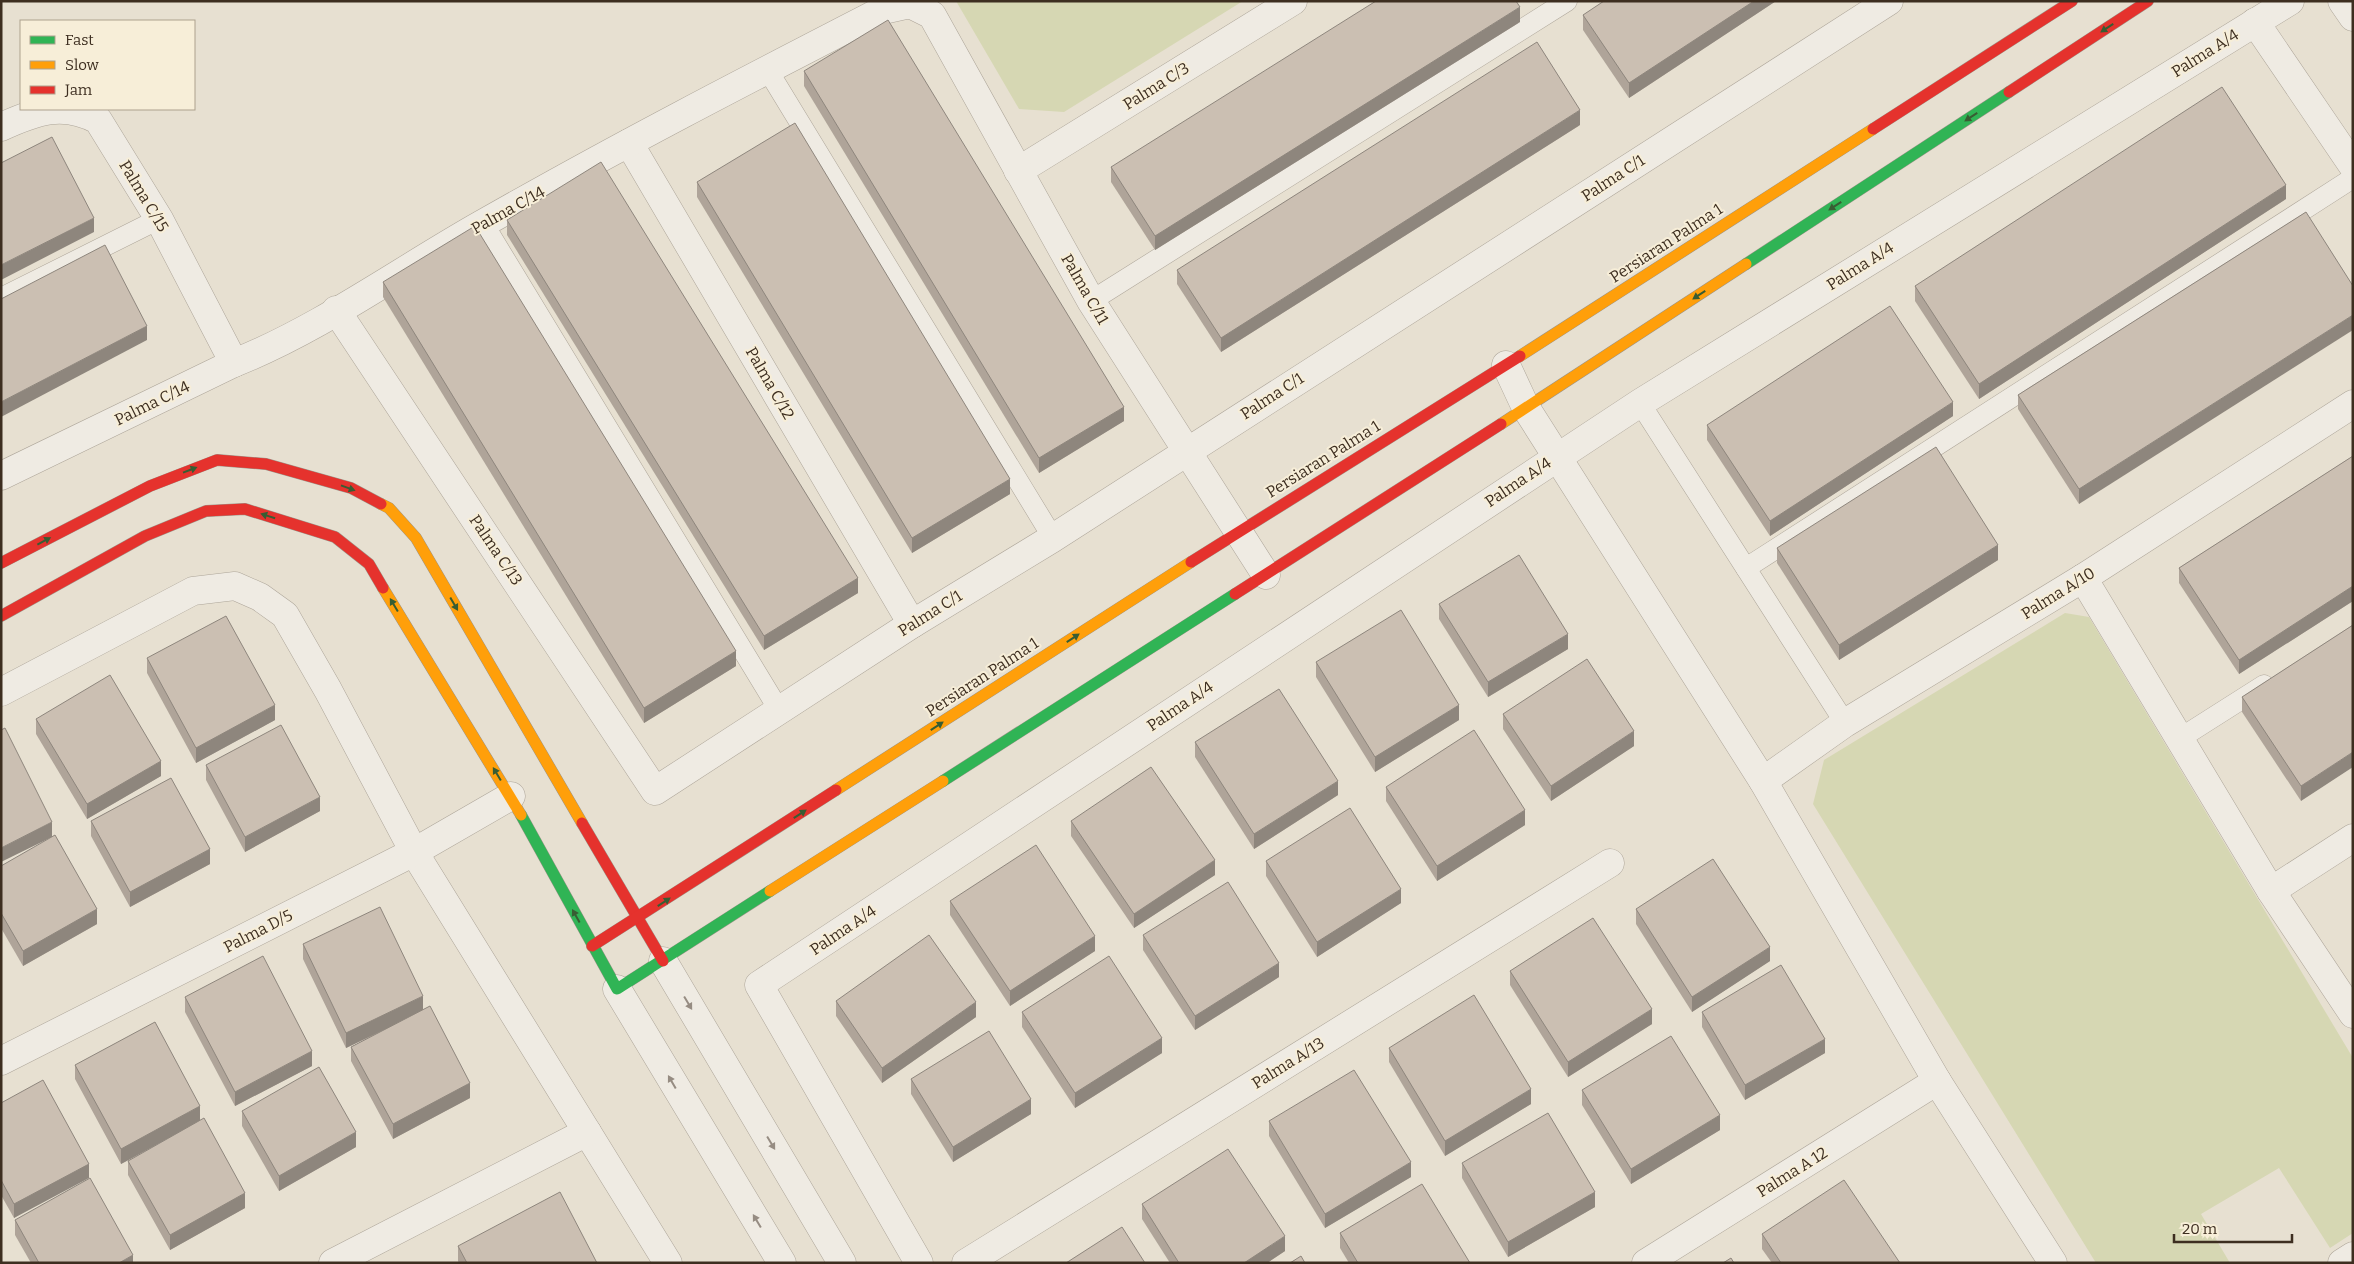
<svg xmlns="http://www.w3.org/2000/svg" width="2354" height="1264" font-family="Bitter,serif">
	<rect width="100%" height="100%" fill="#e7e0d1"/>
	<g fill="#d6d7b3">
		<path d="M 956,1 L 1243,1 L 1064,112 L 1019,109 Z"/>
		<path d="M 2065,613 L 2089,617 L 2353,1058 L 2353,1233 L 2330,1248 L 2279,1168 L 2201,1214 L 2230,1263 L 2096,1263 L 1813,804 L 1824,760 Z"/>
	</g>
	<g fill="none" stroke-linecap="round" stroke-linejoin="round">
		<defs>
			<g id="lane">
				<path d="M 767,69 L 1053,538"/>
				<path d="M 483,223 L 779,710"/>
				<path d="M 1,298 L 159,219"/>
				<path d="M 1091,301 L 1567,1"/>
				<path d="M 1640,403 L 1845,723"/>
				<path d="M 1746,568 L 2353,178"/>
				<path d="M 2179,739 L 2264,685"/>
			</g>
			<g id="street">
				<path d="M 2342,1 L 2353,17"/>
				<path d="M 2255,22 L 2353,166"/>
				<path d="M 1,127 C 36,111 63,101 98,120 L 159,219 L 234,363"/>
				<path d="M 629,143 L 912,624"/>
				<path d="M 1018,171 L 1293,1"/>
				<path d="M 336,310 L 655,791 L 912,624 L 1053,538 L 1889,1"/>
				<path d="M 1506,365 L 1526,408 L 1763,781 L 1937,1081 L 2053,1263"/>
				<path d="M 1,476 L 234,363 C 320,329 402,269 484,223 C 615,148 749,79 883,10 L 910,4 L 932,15 L 1091,301 L 1266,575"/>
				<path d="M 2083,578 L 2271,891 L 2353,1014"/>
				<path d="M 1,692 L 193,591 L 235,586 L 260,597 L 285,615 L 328,690 L 414,852 L 668,1263"/>
				<path d="M 1763,781 L 1845,723 L 2083,578 L 2353,404"/>
				<path d="M 2271,891 L 2353,838"/>
				<path d="M 663,961 L 842,1263"/>
				<path d="M 617,989 L 782,1263"/>
				<path d="M 1,1061 L 414,852 L 511,796"/>
				<path d="M 333,1263 L 587,1132"/>
				<path d="M 919,1263 L 759,985 L 1640,403 L 2290,1"/>
				<path d="M 966,1263 L 1610,863"/>
				<path d="M 1646,1263 L 1937,1081"/>
				<path d="M 2342,1263 L 2353,1256"/>
			</g>
			<g id="fast">
				<path d="M 1746,264 L 2009,92"/>
				<path d="M 943,781 L 1235,594"/>
				<path d="M 521,815 L 617,989 L 770,891"/>
			</g>
			<g id="slow">
				<path d="M 1520,356 L 1873,129"/>
				<path d="M 1501,424 L 1746,264"/>
				<path d="M 381,504 L 389,508 L 416,538 L 582,823"/>
				<path d="M 383,588 L 521,815"/>
				<path d="M 836,790 L 1191,562"/>
				<path d="M 770,891 L 943,781"/>
			</g>
			<g id="jam">
				<path d="M 2009,92 L 2148,1"/>
				<path d="M 1873,129 L 2072,1"/>
				<path d="M 1191,562 L 1520,356"/>
				<path d="M 1,563 L 150,486 L 217,460 L 266,464 L 351,488 L 381,504"/>
				<path d="M 1235,594 L 1501,424"/>
				<path d="M 1,616 L 145,536 L 206,511 L 245,509 L 335,537 L 369,564 L 383,588"/>
				<path d="M 582,823 L 663,961"/>
				<path d="M 592,946 L 836,790"/>
			</g>
		</defs>
		<use href="#lane" stroke="#ada599" stroke-width="21"/>
		<use href="#street" stroke="#ada599" stroke-width="29"/>
		<use href="#fast" stroke="#9c958a" stroke-width="12"/>
		<use href="#slow" stroke="#9c958a" stroke-width="12"/>
		<use href="#jam" stroke="#9c958a" stroke-width="12"/>
		<use href="#lane" stroke="#efebe3" stroke-width="20"/>
		<use href="#street" stroke="#efebe3" stroke-width="28"/>
		<use href="#fast" stroke="#30b455" stroke-width="11"/>
		<use href="#slow" stroke="#ff9f0a" stroke-width="11"/>
		<use href="#jam" stroke="#e5322d" stroke-width="11"/>
	</g>
	<g fill="#afa499">
		<path d="M 1776,1 L 1629,98 L 1583,30 L 1583,15 Z"/>
		<path d="M 1520,22 L 1155,250 L 1111,182 L 1111,167 Z"/>
		<path d="M 804,71 L 1124,421 L 1039,473 L 804,86 Z"/>
		<path d="M 1580,125 L 1221,352 L 1177,284 L 1177,270 Z"/>
		<path d="M 697,182 L 1010,494 L 912,553 L 697,197 Z"/>
		<path d="M 2286,199 L 1979,399 L 1915,301 L 1915,286 Z"/>
		<path d="M 2306,212 L 2079,504 L 2018,409 L 2018,395 Z"/>
		<path d="M 507,220 L 858,593 L 764,650 L 507,235 Z"/>
		<path d="M 383,282 L 736,666 L 644,723 L 383,297 Z"/>
		<path d="M 1953,416 L 1770,536 L 1707,440 L 1707,425 Z"/>
		<path d="M 2353,456 L 2353,601 L 2239,674 L 2179,583 L 2179,568 Z"/>
		<path d="M 1777,548 L 1998,560 L 1839,660 L 1777,563 Z"/>
		<path d="M 1439,604 L 1568,649 L 1488,697 L 1439,619 Z"/>
		<path d="M 2353,625 L 2301,801 L 2242,712 L 2242,697 Z"/>
		<path d="M 147,658 L 275,720 L 196,763 L 147,673 Z"/>
		<path d="M 1316,662 L 1459,720 L 1375,772 L 1316,677 Z"/>
		<path d="M 1503,714 L 1634,746 L 1551,801 L 1503,729 Z"/>
		<path d="M 36,719 L 161,776 L 87,819 L 36,734 Z"/>
		<path d="M 1195,742 L 1338,795 L 1254,849 L 1195,757 Z"/>
		<path d="M 206,765 L 320,811 L 245,852 L 206,780 Z"/>
		<path d="M 1386,787 L 1525,825 L 1437,881 L 1386,801 Z"/>
		<path d="M 91,821 L 210,864 L 130,907 L 91,836 Z"/>
		<path d="M 1071,821 L 1215,875 L 1134,928 L 1071,836 Z"/>
		<path d="M 1266,861 L 1401,903 L 1317,957 L 1266,876 Z"/>
		<path d="M 1,866 L 97,924 L 23,966 L 1,928 Z"/>
		<path d="M 950,901 L 1095,951 L 1010,1006 L 950,915 Z"/>
		<path d="M 1636,909 L 1770,961 L 1692,1012 L 1636,924 Z"/>
		<path d="M 1143,935 L 1279,977 L 1195,1030 L 1143,950 Z"/>
		<path d="M 303,944 L 423,1009 L 470,1098 L 393,1139 L 351,1061 L 351,1047 L 373,1035 L 346,1048 L 303,959 Z"/>
		<path d="M 1510,971 L 1652,1024 L 1568,1077 L 1510,985 Z"/>
		<path d="M 185,997 L 312,1066 L 235,1106 L 185,1012 Z"/>
		<path d="M 836,1001 L 976,1017 L 882,1083 L 836,1016 Z"/>
		<path d="M 1022,1012 L 1162,1053 L 1075,1108 L 1022,1027 Z"/>
		<path d="M 1702,1012 L 1825,1053 L 1745,1100 L 1702,1027 Z"/>
		<path d="M 1389,1048 L 1531,1104 L 1445,1156 L 1389,1062 Z"/>
		<path d="M 75,1065 L 200,1120 L 245,1208 L 170,1250 L 128,1175 L 128,1161 L 180,1132 L 121,1164 L 75,1079 Z"/>
		<path d="M 911,1079 L 1031,1114 L 953,1162 L 911,1094 Z"/>
		<path d="M 1582,1090 L 1720,1130 L 1631,1184 L 1582,1105 Z"/>
		<path d="M 1,1103 L 89,1164 L 14,1218 L 1,1195 Z"/>
		<path d="M 242,1111 L 356,1147 L 279,1191 L 242,1126 Z"/>
		<path d="M 1269,1121 L 1411,1177 L 1325,1228 L 1269,1136 Z"/>
		<path d="M 1462,1163 L 1595,1207 L 1508,1257 L 1462,1178 Z"/>
		<path d="M 1142,1204 L 1285,1251 L 1267,1263 L 1170,1263 L 1142,1219 Z"/>
		<path d="M 15,1220 L 133,1263 L 31,1263 L 15,1235 Z"/>
		<path d="M 1340,1233 L 1470,1263 L 1349,1263 L 1340,1248 Z"/>
		<path d="M 1762,1234 L 1900,1263 L 1772,1263 L 1762,1249 Z"/>
		<path d="M 458,1246 L 597,1263 L 459,1263 L 458,1261 Z"/>
	</g>
	<g fill="#8e867d">
		<path d="M 1754,1 L 1776,1 L 1629,98 L 1629,83 Z"/>
		<path d="M 1520,7 L 1520,22 L 1155,250 L 1155,236 Z"/>
		<path d="M 1580,110 L 1580,125 L 1221,352 L 1221,338 Z"/>
		<path d="M 2286,185 L 2286,199 L 1979,399 L 1979,384 Z"/>
		<path d="M 94,218 L 94,232 L 1,280 L 1,265 Z"/>
		<path d="M 2353,315 L 2353,330 L 2079,504 L 2079,489 Z"/>
		<path d="M 147,326 L 147,340 L 1,417 L 1,402 Z"/>
		<path d="M 1953,402 L 1953,416 L 1770,536 L 1770,521 Z"/>
		<path d="M 1124,407 L 1124,421 L 1039,473 L 1039,458 Z"/>
		<path d="M 1010,479 L 1010,494 L 912,553 L 912,538 Z"/>
		<path d="M 1998,545 L 1998,560 L 1839,660 L 1839,645 Z"/>
		<path d="M 858,578 L 858,593 L 764,650 L 764,636 Z"/>
		<path d="M 2353,586 L 2353,601 L 2239,674 L 2239,660 Z"/>
		<path d="M 1568,634 L 1568,649 L 1488,697 L 1488,682 Z"/>
		<path d="M 736,651 L 736,666 L 644,723 L 644,708 Z"/>
		<path d="M 275,705 L 275,720 L 196,763 L 196,748 Z"/>
		<path d="M 1459,705 L 1459,720 L 1375,772 L 1375,757 Z"/>
		<path d="M 1634,731 L 1634,746 L 1551,801 L 1551,786 Z"/>
		<path d="M 2353,752 L 2353,767 L 2301,801 L 2301,786 Z"/>
		<path d="M 161,761 L 161,776 L 87,819 L 87,804 Z"/>
		<path d="M 1338,781 L 1338,795 L 1254,849 L 1254,834 Z"/>
		<path d="M 320,797 L 320,811 L 245,852 L 245,837 Z"/>
		<path d="M 1525,810 L 1525,825 L 1437,881 L 1437,866 Z"/>
		<path d="M 52,822 L 52,837 L 1,862 L 1,848 Z"/>
		<path d="M 210,849 L 210,864 L 130,907 L 130,892 Z"/>
		<path d="M 1215,860 L 1215,875 L 1134,928 L 1134,914 Z"/>
		<path d="M 1401,889 L 1401,903 L 1317,957 L 1317,942 Z"/>
		<path d="M 97,909 L 97,924 L 23,966 L 23,951 Z"/>
		<path d="M 1095,936 L 1095,951 L 1010,1006 L 1010,991 Z"/>
		<path d="M 1770,947 L 1770,961 L 1692,1012 L 1692,997 Z"/>
		<path d="M 1279,963 L 1279,977 L 1195,1030 L 1195,1016 Z"/>
		<path d="M 423,996 L 423,1011 L 346,1048 L 346,1033 Z"/>
		<path d="M 976,1002 L 976,1017 L 882,1083 L 882,1068 Z"/>
		<path d="M 1652,1009 L 1652,1024 L 1568,1077 L 1568,1062 Z"/>
		<path d="M 1162,1038 L 1162,1053 L 1075,1108 L 1075,1093 Z"/>
		<path d="M 1825,1039 L 1825,1053 L 1745,1100 L 1745,1085 Z"/>
		<path d="M 312,1051 L 312,1066 L 235,1106 L 235,1092 Z"/>
		<path d="M 470,1083 L 470,1098 L 393,1139 L 393,1124 Z"/>
		<path d="M 1531,1089 L 1531,1104 L 1445,1156 L 1445,1141 Z"/>
		<path d="M 1031,1099 L 1031,1114 L 953,1162 L 953,1147 Z"/>
		<path d="M 200,1106 L 200,1121 L 121,1164 L 121,1149 Z"/>
		<path d="M 1720,1115 L 1720,1130 L 1631,1184 L 1631,1169 Z"/>
		<path d="M 356,1132 L 356,1147 L 279,1191 L 279,1176 Z"/>
		<path d="M 1411,1162 L 1411,1177 L 1325,1228 L 1325,1214 Z"/>
		<path d="M 89,1164 L 89,1178 L 14,1218 L 14,1204 Z"/>
		<path d="M 1595,1192 L 1595,1207 L 1508,1257 L 1508,1242 Z"/>
		<path d="M 245,1193 L 245,1208 L 170,1250 L 170,1235 Z"/>
		<path d="M 1285,1236 L 1285,1251 L 1267,1263 L 1244,1263 Z"/>
		<path d="M 133,1255 L 133,1263 L 119,1263 Z"/>
	</g>
	<g fill="#cbbfb2" stroke="#8e867d">
		<path d="M 1376,1 L 1516,1 L 1520,7 L 1155,236 L 1111,167 Z"/>
		<path d="M 1604,1 L 1754,1 L 1629,83 L 1583,15 Z"/>
		<path d="M 888,20 L 1124,407 L 1039,458 L 804,71 Z"/>
		<path d="M 1537,42 L 1580,110 L 1221,338 L 1177,270 Z"/>
		<path d="M 2222,87 L 2286,185 L 1979,384 L 1915,286 Z"/>
		<path d="M 795,123 L 1010,479 L 912,538 L 697,182 Z"/>
		<path d="M 52,137 L 94,218 L 1,265 L 1,163 Z"/>
		<path d="M 601,162 L 858,578 L 764,636 L 507,220 Z"/>
		<path d="M 2306,212 L 2353,286 L 2353,315 L 2079,489 L 2018,395 Z"/>
		<path d="M 475,226 L 736,651 L 644,708 L 383,282 Z"/>
		<path d="M 105,245 L 147,326 L 1,402 L 1,299 Z"/>
		<path d="M 1890,306 L 1953,402 L 1770,521 L 1707,425 Z"/>
		<path d="M 1936,447 L 1998,545 L 1839,645 L 1777,548 Z"/>
		<path d="M 2353,456 L 2353,586 L 2239,660 L 2179,568 Z"/>
		<path d="M 1519,555 L 1568,634 L 1488,682 L 1439,604 Z"/>
		<path d="M 1401,610 L 1459,705 L 1375,757 L 1316,662 Z"/>
		<path d="M 226,616 L 275,705 L 196,748 L 147,658 Z"/>
		<path d="M 2353,625 L 2353,752 L 2301,786 L 2242,697 Z"/>
		<path d="M 1587,659 L 1634,731 L 1551,786 L 1503,714 Z"/>
		<path d="M 110,675 L 161,761 L 87,804 L 36,719 Z"/>
		<path d="M 1279,689 L 1338,781 L 1254,834 L 1195,742 Z"/>
		<path d="M 281,725 L 320,797 L 245,837 L 206,765 Z"/>
		<path d="M 5,728 L 52,822 L 1,848 L 1,730 Z"/>
		<path d="M 1474,730 L 1525,810 L 1437,866 L 1386,787 Z"/>
		<path d="M 1151,767 L 1215,860 L 1134,914 L 1071,821 Z"/>
		<path d="M 171,778 L 210,849 L 130,892 L 91,821 Z"/>
		<path d="M 1350,808 L 1401,889 L 1317,942 L 1266,861 Z"/>
		<path d="M 55,835 L 97,909 L 23,951 L 1,913 L 1,866 Z"/>
		<path d="M 1036,845 L 1095,936 L 1010,991 L 950,901 Z"/>
		<path d="M 1713,859 L 1770,947 L 1692,997 L 1636,909 Z"/>
		<path d="M 1228,882 L 1279,963 L 1195,1016 L 1143,935 Z"/>
		<path d="M 380,907 L 423,996 L 346,1033 L 303,944 Z"/>
		<path d="M 1593,918 L 1652,1009 L 1568,1062 L 1510,971 Z"/>
		<path d="M 929,935 L 976,1002 L 882,1068 L 836,1001 Z"/>
		<path d="M 263,956 L 312,1051 L 235,1092 L 185,997 Z"/>
		<path d="M 1109,956 L 1162,1038 L 1075,1093 L 1022,1012 Z"/>
		<path d="M 1781,965 L 1825,1039 L 1745,1085 L 1702,1012 Z"/>
		<path d="M 1474,995 L 1531,1089 L 1445,1141 L 1389,1048 Z"/>
		<path d="M 430,1006 L 470,1083 L 393,1124 L 351,1047 Z"/>
		<path d="M 155,1022 L 200,1106 L 121,1149 L 75,1065 Z"/>
		<path d="M 989,1031 L 1031,1099 L 953,1147 L 911,1079 Z"/>
		<path d="M 1671,1036 L 1720,1115 L 1631,1169 L 1582,1090 Z"/>
		<path d="M 319,1067 L 356,1132 L 279,1176 L 242,1111 Z"/>
		<path d="M 1354,1070 L 1411,1162 L 1325,1214 L 1269,1121 Z"/>
		<path d="M 43,1080 L 89,1164 L 14,1204 L 1,1180 L 1,1103 Z"/>
		<path d="M 1548,1113 L 1595,1192 L 1508,1242 L 1462,1163 Z"/>
		<path d="M 204,1118 L 245,1193 L 170,1235 L 128,1161 Z"/>
		<path d="M 1228,1149 L 1285,1236 L 1244,1263 L 1179,1263 L 1142,1204 Z"/>
		<path d="M 90,1178 L 133,1255 L 119,1263 L 39,1263 L 15,1220 Z"/>
		<path d="M 1844,1180 L 1900,1263 L 1781,1263 L 1762,1234 Z"/>
		<path d="M 1422,1184 L 1470,1263 L 1358,1263 L 1340,1233 Z"/>
		<path d="M 560,1192 L 597,1263 L 467,1263 L 458,1246 Z"/>
		<path d="M 1122,1227 L 1145,1263 L 1066,1263 Z"/>
		<path d="M 1301,1256 L 1305,1263 L 1290,1263 Z"/>
		<path d="M 1731,1258 L 1734,1263 L 1723,1263 Z"/>
	</g>
	<defs><path id="oneway-solid" d="M-6-.8H1V-3.2L6.5 0L1 3.2V.8H-6Z" transform="scale(1.25)"/></defs>
	<g fill="#385d33">
		<use href="#oneway-solid" transform="translate(2107 28) rotate(147)"/>
		<use href="#oneway-solid" transform="translate(1971 117) rotate(147)"/>
		<use href="#oneway-solid" transform="translate(1835 206) rotate(147)"/>
		<use href="#oneway-solid" transform="translate(1699 295) rotate(147)"/>
		<use href="#oneway-solid" transform="translate(190 470) rotate(-21)"/>
		<use href="#oneway-solid" transform="translate(348 488) rotate(20)"/>
		<use href="#oneway-solid" transform="translate(268 516) rotate(-162)"/>
		<use href="#oneway-solid" transform="translate(44 541) rotate(-28)"/>
		<use href="#oneway-solid" transform="translate(454 604) rotate(60)"/>
		<use href="#oneway-solid" transform="translate(394 605) rotate(-121)"/>
		<use href="#oneway-solid" transform="translate(1073 638) rotate(-33)"/>
		<use href="#oneway-solid" transform="translate(937 726) rotate(-33)"/>
		<use href="#oneway-solid" transform="translate(497 774) rotate(-121)"/>
		<use href="#oneway-solid" transform="translate(800 814) rotate(-33)"/>
		<use href="#oneway-solid" transform="translate(664 902) rotate(-33)"/>
		<use href="#oneway-solid" transform="translate(576 916) rotate(-119)"/>
	</g>
	<g fill="#968c82">
		<use href="#oneway-solid" transform="translate(688 1003) rotate(59)"/>
		<use href="#oneway-solid" transform="translate(672 1082) rotate(-120)"/>
		<use href="#oneway-solid" transform="translate(771 1143) rotate(59)"/>
		<use href="#oneway-solid" transform="translate(757 1221) rotate(-121)"/>
	</g>
	<g text-anchor="middle" dominant-baseline="central" stroke-width="4" stroke-linejoin="round" paint-order="stroke">
		<g font-size="16" fill="#3d2e20" stroke="#f7eed8">
			<text transform="translate(2205 53) rotate(-32)">Palma A/4</text>
			<text transform="translate(1156 86) rotate(-32)">Palma C/3</text>
			<text transform="translate(1613 178) rotate(-33)">Palma C/1</text>
			<text transform="translate(144 196) rotate(59)">Palma C/15</text>
			<text transform="translate(508 210) rotate(-29)">Palma C/14</text>
			<text transform="translate(1666 243) rotate(-33)">Persiaran Palma 1</text>
			<text transform="translate(1860 266) rotate(-32)">Palma A/4</text>
			<text transform="translate(1085 289) rotate(60)">Palma C/11</text>
			<text transform="translate(770 383) rotate(60)">Palma C/12</text>
			<text transform="translate(1272 396) rotate(-33)">Palma C/1</text>
			<text transform="translate(152 403) rotate(-26)">Palma C/14</text>
			<text transform="translate(1323 459) rotate(-32)">Persiaran Palma 1</text>
			<text transform="translate(1518 482) rotate(-34)">Palma A/4</text>
			<text transform="translate(496 550) rotate(56)">Palma C/13</text>
			<text transform="translate(2058 593) rotate(-32)">Palma A/10</text>
			<text transform="translate(930 613) rotate(-32)">Palma C/1</text>
			<text transform="translate(982 677) rotate(-33)">Persiaran Palma 1</text>
			<text transform="translate(1180 706) rotate(-34)">Palma A/4</text>
			<text transform="translate(843 930) rotate(-34)">Palma A/4</text>
			<text transform="translate(258 931) rotate(-27)">Palma D/5</text>
			<text transform="translate(1288 1063) rotate(-32)">Palma A/13</text>
			<text transform="translate(1792 1172) rotate(-32)">Palma A 12</text>
		</g>
	</g>
	<rect width="2354" height="1264" fill="none" stroke="#3d2e20" stroke-width="5"/>
	<rect x="20" y="20" width="175" height="90" fill="#f7eed8" stroke="#ada18e"/>
	<rect x="30" y="36" width="25" height="8" fill="#30b455" stroke="#ada18e"/>
	<text x="65" y="45" font-size="15" fill="#3d2e20">Fast</text>
	<rect x="30" y="61" width="25" height="8" fill="#ff9f0a" stroke="#ada18e"/>
	<text x="65" y="70" font-size="15" fill="#3d2e20">Slow</text>
	<rect x="30" y="86" width="25" height="8" fill="#e5322d" stroke="#ada18e"/>
	<text x="65" y="95" font-size="15" fill="#3d2e20">Jam</text>
	<path d="M2174 1234v8h118v-8" fill="none" stroke="#3d2e20" stroke-width="2.5"/>
	<text x="2182" y="1234" font-size="15" fill="#3d2e20" stroke="#f7eed8" stroke-width="4" paint-order="stroke">20 m</text>
</svg>
